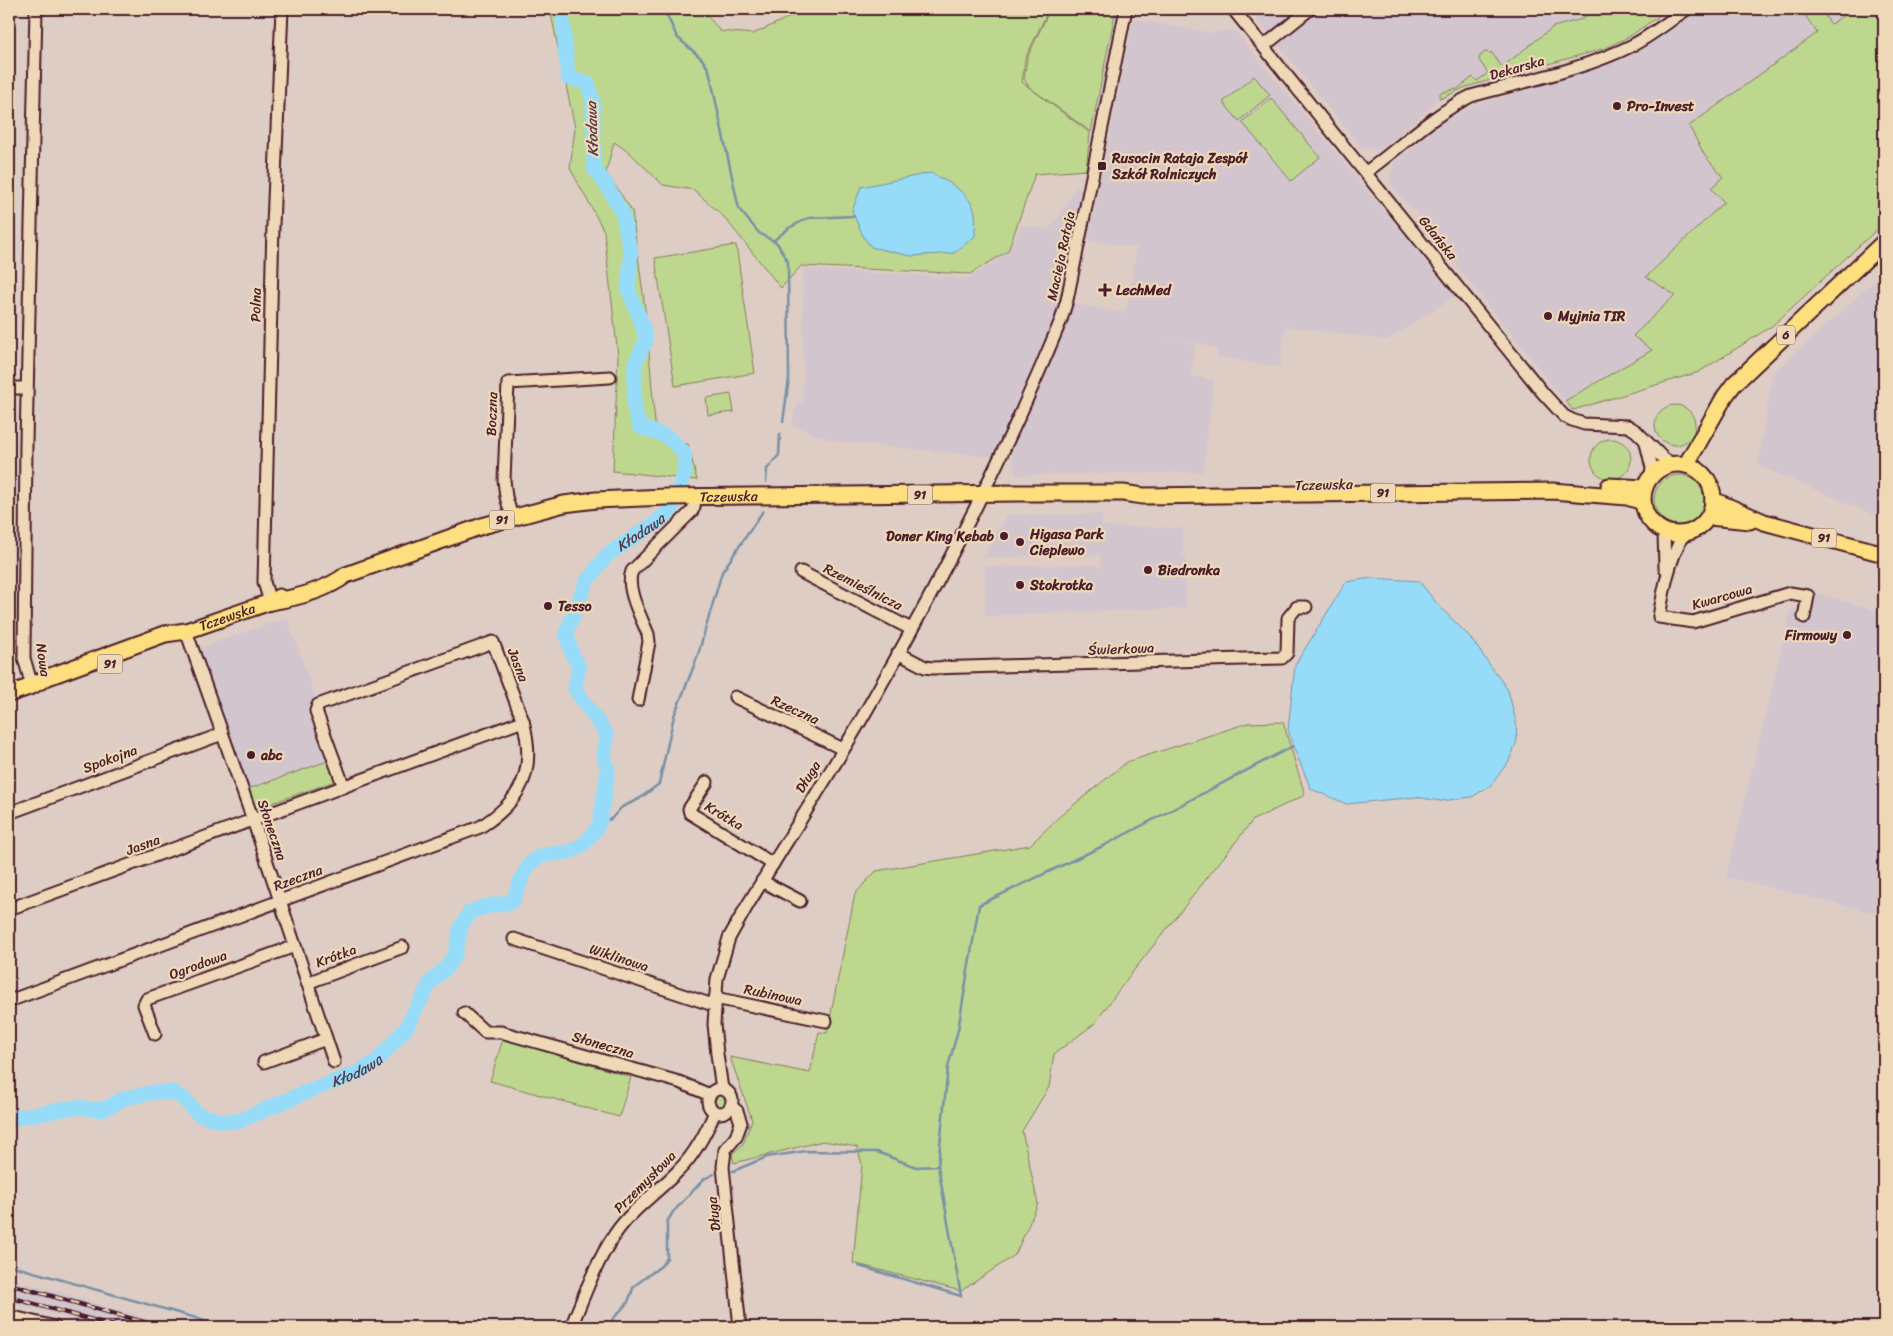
<svg xmlns="http://www.w3.org/2000/svg" width="1893" height="1336" font-family="Sriracha,sans-serif">
	<rect width="100%" height="100%" fill="#decdc4"/>
	<filter id="ink" filterUnits="userSpaceOnUse"><feTurbulence type="fractalNoise" baseFrequency=".02" numOctaves="2"/><feDisplacementMap in="SourceGraphic" scale="10" xChannelSelector="R" yChannelSelector="G"/><feConvolveMatrix kernelMatrix="1 2 1 2 8 2 1 2 1" color-interpolation-filters="sRGB"/></filter>
	<g filter="url(#ink)">
		<g fill="#d2c5ce">
			<path d="M 1249,9 L 1669,9 L 1630,36 L 1606,48 L 1466,87 L 1440,99 L 1381,150 L 1361,147 Z"/>
			<path d="M 1699,9 L 1801,9 L 1817,33 L 1689,126 L 1705,156 L 1723,178 L 1724,202 L 1647,277 L 1675,295 L 1633,336 L 1653,350 L 1565,401 L 1438,243 L 1439,239 L 1425,221 L 1423,222 L 1416,211 L 1413,211 L 1390,183 L 1393,164 L 1441,122 L 1474,105 L 1624,60 L 1642,50 L 1644,47 Z"/>
			<path d="M 1820,9 L 1853,9 L 1831,24 Z"/>
			<path d="M 1133,19 L 1213,33 L 1233,29 L 1455,296 L 1387,340 L 1285,326 L 1280,367 L 1217,357 L 1217,349 L 1201,344 L 1157,337 L 1195,344 L 1191,376 L 1214,380 L 1203,472 L 1016,475 L 1010,450 L 1041,386 L 1074,304 L 1126,313 L 1137,248 L 1088,240 Z"/>
			<path d="M 1077,186 L 1082,193 L 1055,317 L 992,457 L 833,441 L 792,425 L 797,402 L 803,402 L 803,269 L 969,278 L 1008,252 L 1022,225 L 1047,229 L 1058,219 Z"/>
			<path d="M 1884,272 L 1884,519 L 1758,465 L 1772,375 Z"/>
			<path d="M 1102,514 L 1102,526 L 1183,528 L 1183,556 L 1186,556 L 1186,608 L 986,616 L 985,566 L 1090,565 L 1096,565 L 1101,568 L 1100,552 L 1096,556 L 983,557 L 1007,515 Z"/>
			<path d="M 1821,594 L 1884,613 L 1884,915 L 1726,877 L 1791,609 L 1809,614 L 1810,610 L 1812,610 L 1815,595 Z"/>
			<path d="M 287,617 L 317,702 L 309,705 L 328,761 L 248,789 L 198,649 Z"/>
			<path d="M 9,1279 L 63,1293 L 175,1327 L 99,1327 L 9,1302 Z"/>
		</g>
		<g fill="#bdd78f" stroke="#847b5d">
			<path d="M 550,9 L 702,9 L 720,31 L 753,34 L 807,9 L 1049,9 L 1025,59 L 1022,82 L 1090,133 L 1086,170 L 1035,174 L 1008,251 L 970,274 L 801,266 L 781,288 L 724,217 L 694,190 L 663,185 L 630,153 L 614,142 L 606,172 L 632,211 L 646,316 L 656,436 L 688,444 L 697,480 L 613,471 L 618,356 L 604,231 L 570,168 L 575,128 Z"/>
			<path d="M 1050,9 L 1116,9 L 1091,132 L 1029,87 L 1024,79 L 1027,58 Z"/>
			<path d="M 1595,9 L 1669,9 L 1630,36 L 1606,48 L 1466,87 L 1440,99 L 1440,93 L 1455,89 L 1456,90 L 1473,77 L 1477,81 L 1488,73 L 1479,60 L 1480,56 L 1485,52 L 1492,53 L 1502,67 L 1553,27 L 1582,19 Z"/>
			<path d="M 1801,9 L 1820,9 L 1831,24 L 1853,9 L 1884,9 L 1884,223 L 1772,326 L 1699,372 L 1573,410 L 1565,401 L 1652,350 L 1633,336 L 1675,295 L 1646,277 L 1724,202 L 1711,188 L 1723,177 L 1705,156 L 1689,126 L 1817,33 Z"/>
			<path d="M 1254,76 L 1270,95 L 1239,121 L 1223,102 Z"/>
			<path d="M 1271,98 L 1320,157 L 1291,181 L 1242,122 Z"/>
			<path d="M 736,245 L 755,373 L 675,386 L 655,258 Z"/>
			<path d="M 731,394 L 734,412 L 708,415 L 706,398 Z"/>
			<circle cx="1675" cy="425" r="20"/>
			<circle cx="1611" cy="459" r="20"/>
			<circle cx="1679" cy="500" r="25"/>
			<path d="M 1283,722 L 1305,795 L 1253,820 L 1127,979 L 1094,1024 L 1054,1054 L 1049,1087 L 1022,1131 L 1038,1204 L 1015,1255 L 961,1291 L 853,1263 L 862,1164 L 857,1147 L 823,1141 L 734,1163 L 732,1154 L 743,1144 L 752,1120 L 730,1057 L 810,1073 L 819,1032 L 827,1033 L 855,894 L 876,871 L 1030,845 L 1060,816 L 1127,762 L 1248,723 Z"/>
			<path d="M 328,761 L 335,781 L 255,809 L 248,789 Z"/>
			<path d="M 503,1039 L 631,1077 L 619,1117 L 490,1081 Z"/>
			<circle cx="721" cy="1101" r="6"/>
		</g>
		<g fill="#96dcf8" stroke="#7890a6">
			<path d="M 930,173 C 946,180 971,193 975,213 C 976,220 975,229 975,236 L 954,253 L 911,256 L 871,247 L 863,236 L 852,211 L 861,187 Z"/>
			<path d="M 1371,578 L 1419,581 L 1438,605 L 1469,636 L 1508,690 L 1516,722 L 1517,741 L 1509,761 L 1491,785 L 1472,797 L 1441,801 L 1415,797 L 1347,804 L 1311,789 L 1293,746 L 1288,730 L 1295,665 L 1346,582 Z"/>
		</g>
		<g fill="none" stroke-linecap="round" stroke-linejoin="round">
			<g stroke="#7890a6" stroke-width="2.5">
				<path d="M 664,9 L 677,37 L 702,59 L 709,70 L 739,209 L 759,233 L 777,243 L 788,262 L 789,378 L 783,422"/>
				<path d="M 773,241 L 789,228 L 808,218 L 854,216"/>
				<path d="M 766,482 L 767,469 L 779,455 L 780,434"/>
				<path d="M 600,822 L 611,819 L 622,807 L 639,799 L 659,784 L 674,716 L 697,658 L 722,572 L 763,511"/>
				<path d="M 733,1171 L 767,1157 L 806,1151 L 877,1152 L 916,1167 L 938,1166 L 948,1067 L 958,1030 L 979,905 L 1105,845 L 1293,746"/>
				<path d="M 9,1265 L 196,1318 L 219,1327"/>
				<path d="M 859,1266 L 961,1296 L 938,1166"/>
				<path d="M 606,1327 L 628,1302 L 634,1286 L 661,1266 L 667,1258 L 667,1222 L 673,1212 L 704,1179 L 714,1174"/>
			</g>
			<path stroke="#96dcf8" stroke-width="15" id="s1" d="M 9,1119 L 76,1107 L 102,1110 L 125,1098 L 149,1093 L 172,1092 L 183,1098 L 198,1114 L 221,1121 L 239,1121 L 299,1095 L 357,1073 L 377,1061 L 406,1028 L 430,983 L 446,968 L 456,952 L 460,929 L 469,913 L 483,907 L 512,902 C 519,888 523,867 537,858 C 545,853 554,854 563,853 C 579,852 593,836 600,822 L 608,770 L 604,756 L 607,735 L 575,689 L 579,667 L 572,653 L 566,633 L 587,581 L 607,555 L 654,524 L 671,510 L 685,471 L 684,452 L 666,436 L 640,427 L 634,408 L 635,363 L 646,341 L 643,326 L 628,289 L 631,254 L 623,215 L 606,184 L 594,168 L 593,102 L 588,83 L 568,78 L 562,9"/>
			<defs>
				<g id="minor">
					<path d="M 1233,9 L 1543,393 L 1564,416 L 1572,420 L 1584,424 L 1628,426 L 1636,431 L 1664,459 L 1673,464"/>
					<path d="M 1264,46 L 1310,9"/>
					<path d="M 1366,172 C 1401,147 1432,115 1471,96 C 1522,82 1586,69 1633,45 C 1652,35 1669,21 1687,9"/>
					<path d="M 9,388 L 27,388"/>
					<path d="M 1646,443 L 1652,468 L 1651,476"/>
					<path d="M 512,517 L 506,497 L 504,480 L 508,383 L 610,377"/>
					<path d="M 1664,532 L 1665,568"/>
					<path d="M 1683,535 C 1669,561 1664,588 1659,617 L 1693,622 L 1790,593 L 1808,596 L 1804,617"/>
					<path d="M 801,572 L 911,629"/>
					<path d="M 270,602 L 264,582 L 273,225 L 282,9"/>
					<path d="M 186,631 L 253,820 L 334,1062"/>
					<path d="M 898,653 L 925,667 L 932,668 L 1282,658 L 1287,653 L 1288,618 L 1297,607 L 1306,607"/>
					<path d="M 32,686 L 24,658 L 26,442 L 36,9"/>
					<path d="M 735,697 L 843,749"/>
					<path d="M 638,700 L 649,642 L 648,634 C 641,617 625,588 632,571 L 692,511 L 694,507 L 695,497"/>
					<path d="M 707,782 L 689,809 L 690,813 L 773,864"/>
					<path d="M 9,813 L 222,734"/>
					<path d="M 762,881 L 800,901"/>
					<path d="M 9,909 L 523,721 L 493,642 L 318,705 L 316,711 L 344,787"/>
					<path d="M 514,939 L 710,1004 L 715,1003"/>
					<path d="M 307,983 L 403,947"/>
					<path d="M 715,998 L 826,1021"/>
					<path d="M 9,1001 L 480,827 C 523,800 536,770 523,721"/>
					<path d="M 464,1013 L 485,1032 L 501,1032 L 679,1082 L 710,1095"/>
					<path d="M 155,1034 L 144,1005 L 147,999 L 295,946"/>
					<path d="M 264,1062 L 326,1039"/>
					<path d="M 722,1089 L 717,1054 L 714,1024 L 717,979 L 729,938 L 747,906 C 789,837 833,770 873,699 C 943,577 1007,451 1061,320 L 1067,300 L 1126,9"/>
					<circle cx="720" cy="1101" r="12"/>
					<path d="M 731,1106 L 737,1111 L 741,1123 L 736,1137 L 725,1150 L 723,1167 L 740,1327"/>
					<path d="M 9,1316 L 55,1327"/>
					<path d="M 571,1327 C 584,1296 596,1262 615,1234 C 632,1209 658,1192 679,1170 C 695,1154 706,1133 715,1112"/>
				</g>
				<g id="major">
					<circle cx="1678" cy="499" r="35"/>
					<path d="M 1686,465 L 1725,396 L 1734,384 L 1884,242"/>
					<path d="M 1609,486 L 1644,488"/>
					<path d="M 1713,500 L 1764,522 L 1884,554"/>
					<path d="M 1709,517 L 1750,521"/>
					<path id="s2" d="M 270,602 C 296,598 325,591 346,575 L 482,526 L 564,504 L 596,500 L 666,497 L 1020,493 L 1123,493 L 1143,496 L 1552,491 L 1627,497 L 1643,502"/>
					<path id="s3" d="M 9,694 L 32,686 L 48,677 L 165,634 L 186,631 L 270,602 L 279,597"/>
				</g>
			</defs>
			<use href="#minor" stroke="#4a1f2b" stroke-width="15"/>
			<use href="#major" stroke="#4a1f2b" stroke-width="19"/>
			<use href="#minor" stroke="#eed8b7" stroke-width="11"/>
			<use href="#major" stroke="#fddf80" stroke-width="15"/>
			<defs>
				<g id="rail">
					<path d="M 9,1284 L 161,1327"/>
					<path d="M 9,1297 L 118,1327"/>
				</g>
			</defs>
			<use href="#rail" stroke="#4a1f2b" stroke-width="4.5"/>
			<use href="#rail" stroke="#eed8b7" stroke-width="2.5" stroke-dasharray="8" stroke-linecap="butt"/>
		</g>
	</g>
	<g fill="#4a1f2b" stroke="#eed8b7" stroke-width="2">
		<circle cx="1617" cy="106" r="5"/>
		<rect x="1097" y="161" width="10" height="10" rx="2.5"/>
		<path d="M1102.5 282.5h5v5h5v5h-5v5h-5v-5h-5v-5h5z"/>
		<circle cx="1548" cy="316" r="5"/>
		<circle cx="1004" cy="536" r="5"/>
		<circle cx="1020" cy="542" r="5"/>
		<circle cx="1148" cy="570" r="5"/>
		<circle cx="1020" cy="585" r="5"/>
		<circle cx="548" cy="606" r="5"/>
		<circle cx="1847" cy="635" r="5"/>
		<circle cx="251" cy="755" r="5"/>
	</g>
	<g text-anchor="middle" dominant-baseline="central" stroke-width="4.5" stroke-linejoin="round" paint-order="stroke">
		<g fill="#eed8b7" stroke="#7b5655" stroke-width="1">
			<rect x="1777" y="325.5" width="18" height="19" rx="4"/>
			<rect x="1370.5" y="483.5" width="25" height="19" rx="4"/>
			<rect x="907.5" y="485.5" width="25" height="19" rx="4"/>
			<rect x="489.5" y="510.5" width="25" height="19" rx="4"/>
			<rect x="1811.5" y="528.5" width="25" height="19" rx="4"/>
			<rect x="97.5" y="654.5" width="25" height="19" rx="4"/>
		</g>
		<g font-size="12" font-weight="bold" fill="#4a1f2b">
			<text x="1786" y="335">6</text>
			<text x="1383" y="493">91</text>
			<text x="920" y="495">91</text>
			<text x="502" y="520">91</text>
			<text x="1824" y="538">91</text>
			<text x="110" y="664">91</text>
		</g>
		<g font-size="14" fill="#4a1f2b" stroke="#eed8b7">
			<text transform="translate(1517 68) rotate(-16)">Dekarska</text>
			<text transform="translate(1438 238) rotate(51)">Gdańska</text>
			<text transform="translate(1061 256) rotate(-78)">Macieja Rataja</text>
			<text transform="translate(256 305) rotate(-89)">Polna</text>
			<text transform="translate(492 414) rotate(-88)">Boczna</text>
			<text transform="translate(1324 485) rotate(-1)">Tczewska</text>
			<text stroke="none"><textPath href="#s2" startOffset="476">Tczewska</textPath></text>
			<text transform="translate(863 587) rotate(27)">Rzemieślnicza</text>
			<text transform="translate(1722 597) rotate(-16)">Kwarcowa</text>
			<text stroke="none"><textPath href="#s3" startOffset="232">Tczewska</textPath></text>
			<text transform="translate(1121 649) rotate(-2)">Świerkowa</text>
			<text transform="translate(43 660) rotate(82)">Nowa</text>
			<text transform="translate(518 665) rotate(69)">Jasna</text>
			<text transform="translate(795 710) rotate(25)">Rzeczna</text>
			<text transform="translate(110 759) rotate(-20)">Spokojna</text>
			<text transform="translate(808 777) rotate(-58)">Długa</text>
			<text transform="translate(724 816) rotate(31)">Krótka</text>
			<text transform="translate(272 830) rotate(71)">Słoneczna</text>
			<text transform="translate(143 845) rotate(-20)">Jasna</text>
			<text transform="translate(298 878) rotate(-20)">Rzeczna</text>
			<text transform="translate(336 956) rotate(-20)">Krótka</text>
			<text transform="translate(619 958) rotate(18)">Wiklinowa</text>
			<text transform="translate(198 965) rotate(-20)">Ogrodowa</text>
			<text transform="translate(773 995) rotate(12)">Rubinowa</text>
			<text transform="translate(603 1045) rotate(16)">Słoneczna</text>
			<text transform="translate(645 1182) rotate(-45)">Przemysłowa</text>
			<text transform="translate(714 1214) rotate(-97)">Długa</text>
		</g>
		<g font-size="14" font-weight="bold" fill="#4a1f2b" stroke="#eed8b7" text-anchor="start">
			<text x="1627" y="106">Pro-Invest</text>
			<text x="1112" y="158">Rusocin Rataja Zespół<tspan x="1112" dy="16">Szkół Rolniczych</tspan></text>
			<text x="1116" y="290">LechMed</text>
			<text x="1558" y="316">Myjnia TIR</text>
			<text x="1030" y="534">Higasa Park<tspan x="1030" dy="16">Cieplewo</tspan></text>
			<text x="994" y="536" text-anchor="end">Doner King Kebab</text>
			<text x="1158" y="570">Biedronka</text>
			<text x="1030" y="585">Stokrotka</text>
			<text x="558" y="606">Tesso</text>
			<text x="1837" y="635" text-anchor="end">Firmowy</text>
			<text x="261" y="755">abc</text>
		</g>
		<g font-size="15" font-style="italic" fill="#553b4a" stroke="#eed8b7">
			<text transform="translate(592 129) rotate(-92)">Kłodawa</text>
			<text stroke="none"><textPath href="#s1" startOffset="1078">Kłodawa</textPath></text>
			<text stroke="none"><textPath href="#s1" startOffset="372">Kłodawa</textPath></text>
		</g>
	</g>
	<rect width="1893" height="1336" fill="none" stroke="#eed8b7" stroke-width="30"/>
	<rect x="15" y="15" width="1863" height="1306" fill="none" stroke="#4a1f2b" stroke-width="2" filter="url(#ink)"/>
</svg>
